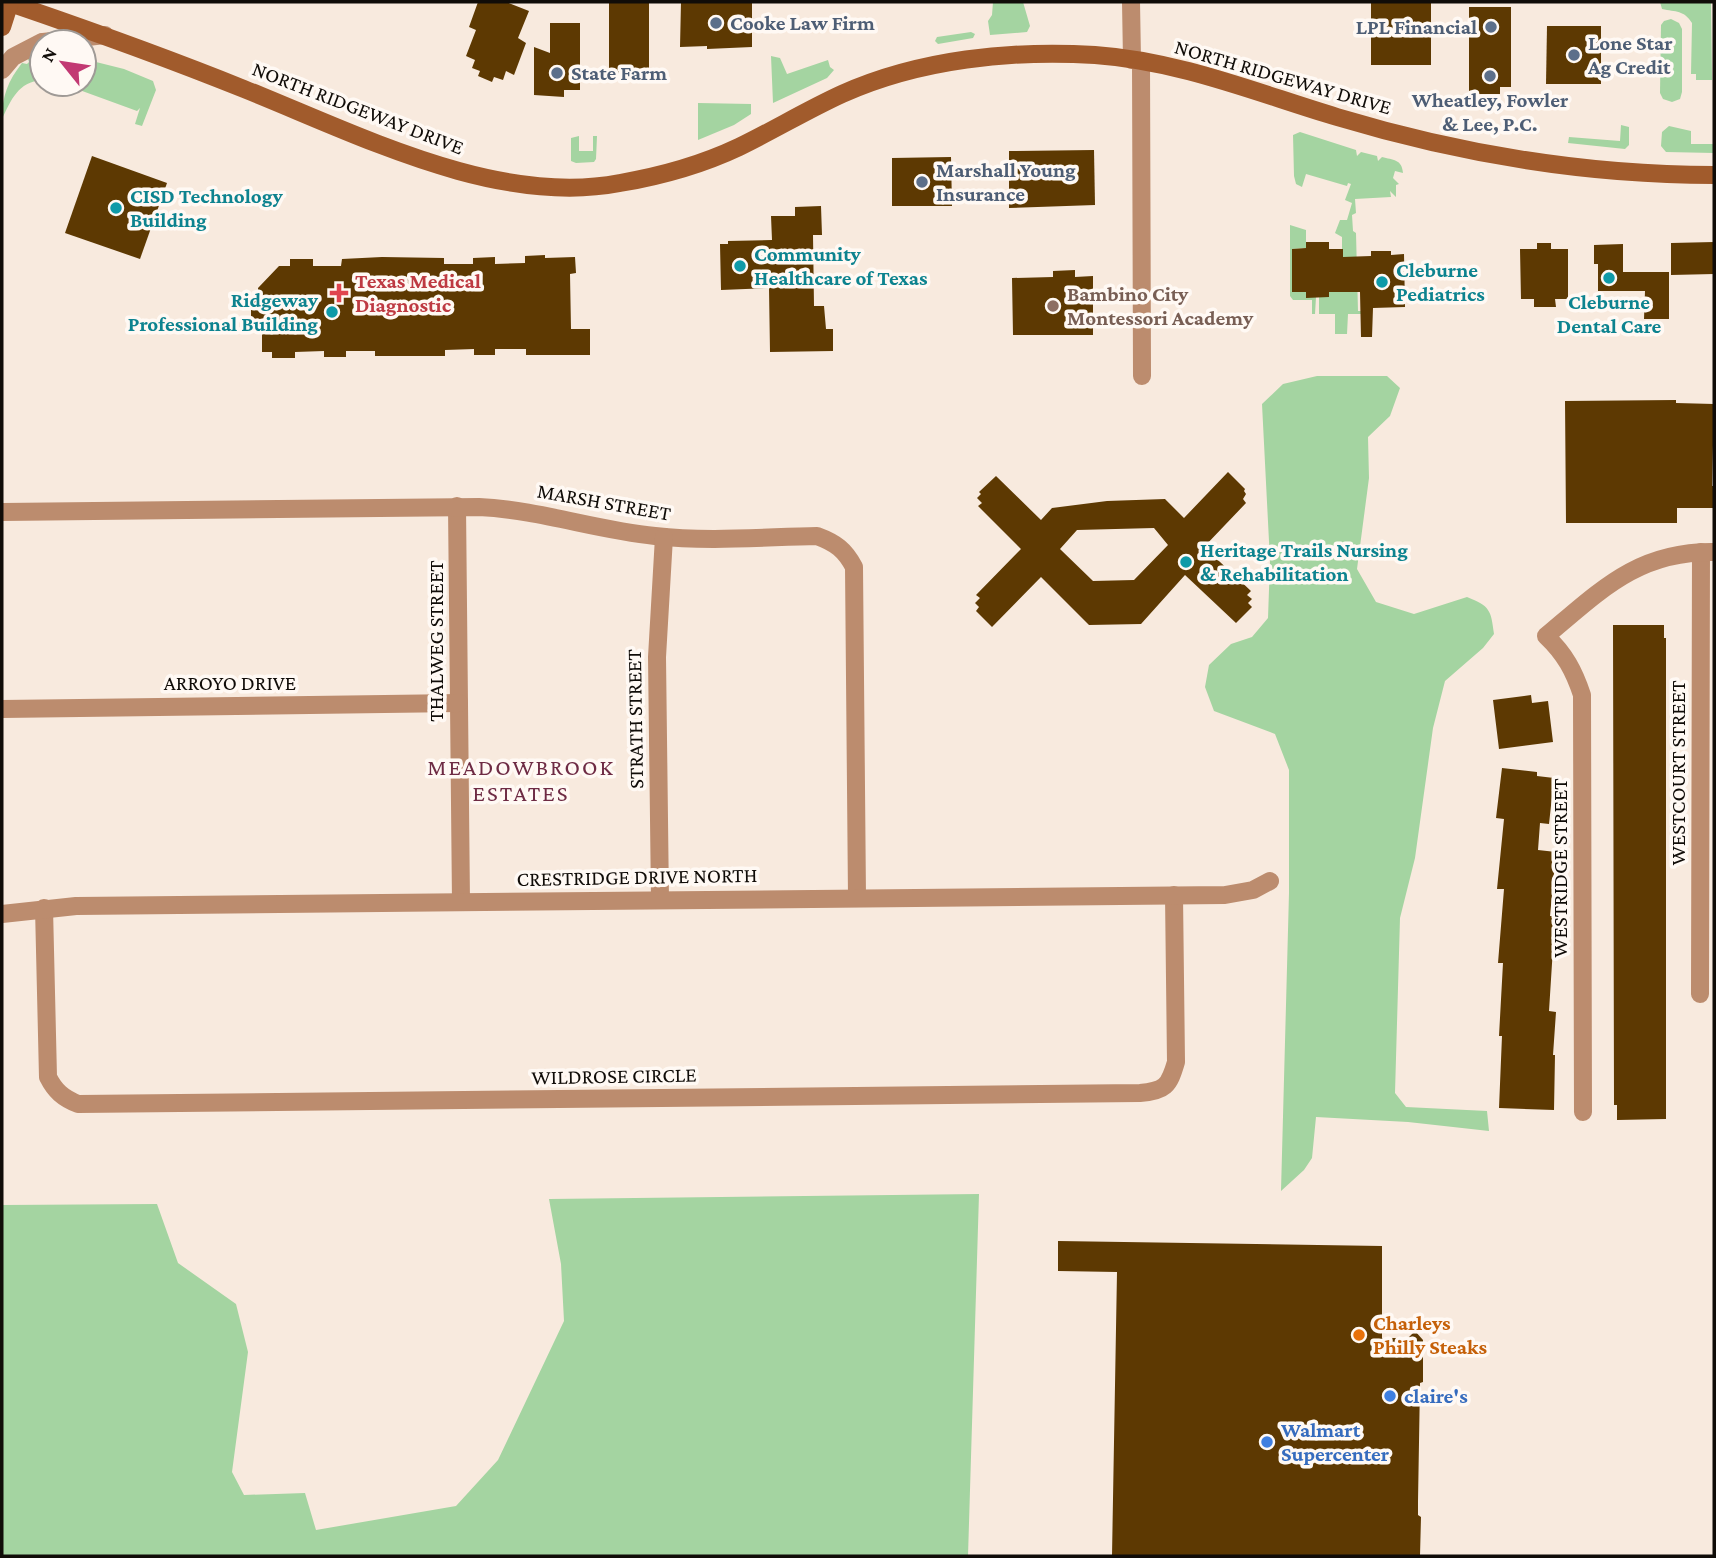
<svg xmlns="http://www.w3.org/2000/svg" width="1716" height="1558" font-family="'Crimson Pro',serif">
	<rect width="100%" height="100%" fill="#f8eade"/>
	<g fill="#a4d4a1">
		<path d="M 993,2 L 1023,2 L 1030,26 L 1027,32 L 990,35 L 988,21 L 992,15 Z"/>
		<path d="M 1660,2 L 1711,2 L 1712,80 L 1696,80 L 1696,74 L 1691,74 L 1692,23 C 1684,10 1676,12 1662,9 Z"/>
		<path d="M 1671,19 L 1679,23 L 1682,29 L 1682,92 L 1680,99 L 1672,102 L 1663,99 L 1660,93 L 1661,25 L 1664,21 Z"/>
		<path d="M 971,32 L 975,34 L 973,38 L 938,44 L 935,41 L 937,37 Z"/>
		<path d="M 42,51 L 42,80 C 18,82 11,100 2,119 C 2,96 8,81 22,63 L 27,64 L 29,62 L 28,59 Z"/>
		<path d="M 771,56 L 780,58 L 787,74 L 828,60 L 830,67 L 834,70 L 827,78 L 773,103 Z"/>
		<path d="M 84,59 L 124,69 L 153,81 L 156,90 L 142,126 L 135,124 L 140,108 L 137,111 L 63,84 L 84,84 Z"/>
		<path d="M 698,103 L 751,104 L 751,114 L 734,125 L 698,140 Z"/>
		<path d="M 1621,125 L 1629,127 L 1629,145 L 1625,149 L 1568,143 L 1569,137 L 1620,141 Z"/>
		<path d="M 1669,126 L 1691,131 L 1691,144 L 1714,144 L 1714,153 L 1666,152 L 1661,146 L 1662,132 Z"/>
		<path d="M 1300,132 L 1356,150 L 1357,156 L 1361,152 L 1377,156 L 1378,161 L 1382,157 C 1393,160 1402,159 1403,173 L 1395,171 L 1393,178 L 1399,184 L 1396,185 L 1396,197 L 1390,191 L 1391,197 L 1355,199 L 1356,213 L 1352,215 L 1353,231 L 1356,233 L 1358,311 L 1372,311 L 1371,314 L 1348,314 L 1347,334 L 1335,334 L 1335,314 L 1319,314 L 1319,297 L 1329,297 L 1329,292 L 1342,292 L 1342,237 L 1335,233 L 1340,220 L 1347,220 L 1352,203 L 1345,200 L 1351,184 L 1348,183 L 1347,186 L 1306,174 L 1302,187 L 1296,184 L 1294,176 L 1293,135 Z"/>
		<path d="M 579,136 L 579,151 L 593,151 L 593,136 L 597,136 L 596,159 L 594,162 L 576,163 L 571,161 L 571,138 Z"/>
		<path d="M 1290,225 L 1306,230 L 1306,248 L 1292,249 L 1292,292 L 1306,292 L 1306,297 L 1316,297 L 1315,314 L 1312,314 L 1312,300 L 1293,300 L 1290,296 Z"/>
		<path d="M 1317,376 L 1387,376 L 1400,388 L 1390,416 L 1368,437 L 1369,478 L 1357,569 L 1376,602 L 1414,614 L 1467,597 C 1490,606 1491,610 1494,634 L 1483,648 L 1445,681 L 1433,728 L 1415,858 L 1400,918 L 1395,1093 L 1406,1107 L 1487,1111 L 1489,1131 L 1408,1122 L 1316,1117 L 1312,1158 L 1304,1170 L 1281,1191 L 1289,893 L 1289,770 L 1275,734 L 1214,711 L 1205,687 L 1209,665 L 1231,644 L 1252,637 L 1268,618 L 1270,561 L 1262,404 L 1283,384 Z"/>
		<path d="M 979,1194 L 968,1556 L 2,1556 L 2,1205 L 157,1204 L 178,1263 L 236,1304 L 248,1352 L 232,1472 L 244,1495 L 305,1493 L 316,1530 L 456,1506 L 498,1460 L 564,1321 L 561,1264 L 549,1199 Z"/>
	</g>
	<g fill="#5d3902" fill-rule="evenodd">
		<path d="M 478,2 L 506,2 L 529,11 L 518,38 L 526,43 L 514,75 L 506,71 L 503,80 L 494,77 L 492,82 L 478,76 L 480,71 L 472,68 L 475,60 L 466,56 L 476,30 L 469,27 Z"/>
		<path d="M 609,2 L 649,2 L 649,73 L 609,74 Z"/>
		<path d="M 681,2 L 752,2 L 752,47 L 707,49 L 707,46 L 680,47 Z"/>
		<rect x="1371" y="2" width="60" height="63"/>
		<path d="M 1469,7 L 1511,7 L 1511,87 L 1500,87 L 1500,94 L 1469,94 Z"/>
		<path d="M 550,23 L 580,23 L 580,90 L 564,90 L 564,97 L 534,95 L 534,47 L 550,53 Z"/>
		<path d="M 1547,26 L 1601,26 L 1601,84 L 1546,84 Z"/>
		<path d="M 1094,150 L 1095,205 L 1009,208 L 1009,151 Z"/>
		<path d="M 92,156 L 167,183 L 140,259 L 65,233 Z"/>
		<path d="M 951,157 L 952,206 L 892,206 L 892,158 Z"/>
		<path d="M 821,206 L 822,235 L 813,235 L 814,306 L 824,306 L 826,329 L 833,329 L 833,351 L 770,352 L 769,288 L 721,290 L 720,244 L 728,244 L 728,241 L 772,240 L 771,216 L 795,216 L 795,207 Z"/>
		<path d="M 1306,242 L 1329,242 L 1329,249 L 1343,249 L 1343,257 L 1371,256 L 1371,251 L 1391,251 L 1391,255 L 1404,254 L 1405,307 L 1373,308 L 1372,337 L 1361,337 L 1360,292 L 1329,292 L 1329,297 L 1306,298 L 1306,292 L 1292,292 L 1292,249 L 1306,248 Z"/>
		<path d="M 1714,242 L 1714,274 L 1671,275 L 1671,243 Z"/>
		<path d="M 1537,243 L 1551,243 L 1551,249 L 1568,249 L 1568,299 L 1555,299 L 1556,307 L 1534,307 L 1534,299 L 1521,299 L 1520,249 L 1537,249 Z"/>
		<path d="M 1623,244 L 1623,272 L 1669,272 L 1669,319 L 1644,319 L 1645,291 L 1598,291 L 1598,264 L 1594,264 L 1594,245 Z"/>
		<path d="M 545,255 L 545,258 L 575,257 L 576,273 L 570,274 L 571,329 L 590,329 L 590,355 L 526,355 L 526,349 L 495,349 L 495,355 L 474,355 L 474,349 L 445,350 L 445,356 L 375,356 L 375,351 L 346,351 L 346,357 L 324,357 L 324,351 L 295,352 L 295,358 L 272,358 L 272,352 L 262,352 L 262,327 L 251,327 L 251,296 L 258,296 L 258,288 L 279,266 L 290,266 L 290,259 L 313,259 L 313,266 L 341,266 L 342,259 L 382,257 L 444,258 L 444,264 L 473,264 L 473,258 L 495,257 L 495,264 L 525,263 L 525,256 Z"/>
		<path d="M 1075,270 L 1075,277 L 1093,276 L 1093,335 L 1013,335 L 1012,278 L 1053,277 L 1053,271 Z"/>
		<path d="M 1676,400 L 1676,403 L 1714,404 L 1712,486 L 1714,486 L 1714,508 L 1677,508 L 1677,523 L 1566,523 L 1565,401 Z"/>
		<path d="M 1228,472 L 1245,489 L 1244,491 L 1246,494 L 1243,499 L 1246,503 L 1204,547 L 1251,591 L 1247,595 L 1252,599 L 1248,603 L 1252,607 L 1236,623 L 1185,575 L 1141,624 L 1089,625 L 1041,577 L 992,627 L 976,611 L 979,607 L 975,603 L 980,598 L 976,595 L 1021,549 L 978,506 L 982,503 L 977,498 L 981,494 L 979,492 L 996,476 L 1041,520 L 1052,508 L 1107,501 L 1165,499 L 1184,518 ZM 1154,528 L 1168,545 L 1134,580 L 1093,581 L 1060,549 L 1077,530 Z"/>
		<path d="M 1613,625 L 1664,625 L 1664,638 L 1666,638 L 1666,1119 L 1617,1120 L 1617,1105 L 1614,1105 Z"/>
		<path d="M 1531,695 L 1532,703 L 1548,701 L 1553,742 L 1499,749 L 1493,700 Z"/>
		<path d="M 1502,768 L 1537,772 L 1537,776 L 1554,778 L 1549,824 L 1540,823 L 1538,850 L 1556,852 L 1550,916 L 1555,916 L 1549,1011 L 1556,1012 L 1553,1055 L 1555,1055 L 1554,1110 L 1499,1108 L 1502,1036 L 1499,1036 L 1503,963 L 1498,963 L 1504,889 L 1497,889 L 1504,819 L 1496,818 Z"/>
		<path d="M 1058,1241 L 1382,1246 L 1382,1338 L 1408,1338 L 1415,1331 L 1423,1340 L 1423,1382 L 1420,1383 L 1418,1501 L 1418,1515 L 1421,1517 L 1420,1556 L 1112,1556 L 1117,1272 L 1058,1271 Z"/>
	</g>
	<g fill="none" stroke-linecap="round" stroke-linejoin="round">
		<g stroke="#bc8c6e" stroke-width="18">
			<path d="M 1131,2 L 1132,60"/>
			<path d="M 43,42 L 105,35"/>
			<path d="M 1141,62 L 1142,376"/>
			<path d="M 2,70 L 13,57 L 42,42"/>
			<path d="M 457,506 L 461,902"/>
			<path d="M 2,512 L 479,507 C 539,510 596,530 655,536 C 708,542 764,537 817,536 C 836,543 845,550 854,567 L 857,897"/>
			<path d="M 2,709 L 459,703"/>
			<path d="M 660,900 L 657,657 L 664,537"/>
			<path d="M 44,908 L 48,1077 C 55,1091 63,1098 78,1104 L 1140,1093 C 1165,1091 1169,1086 1176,1062 L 1174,895"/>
			<path d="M 2,914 L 76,906 L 1225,895 L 1253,890 L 1270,881"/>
			<path d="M 1700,994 L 1701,552"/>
			<path d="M 1583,1112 L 1582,695 C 1574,671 1565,654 1546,636 C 1601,590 1638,551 1714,552"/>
		</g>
		<g stroke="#a15b2c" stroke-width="18">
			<path d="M 10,3 C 89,30 167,58 244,89 C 357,134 497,207 620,183 C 661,176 701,165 739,147 C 774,130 807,110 842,94 C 920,59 1011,50 1095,55 C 1180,61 1257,93 1337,117 C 1460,154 1585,175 1714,175"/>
			<path d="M 2,27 L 10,2"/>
		</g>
	</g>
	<g fill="#5c6f8a" stroke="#fff9f4" stroke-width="2.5">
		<circle cx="716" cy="23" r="7"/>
		<circle cx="1491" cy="27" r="7"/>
		<circle cx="1574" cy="55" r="7"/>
		<circle cx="557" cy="73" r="7"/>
		<circle cx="1490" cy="76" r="7"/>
		<circle cx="922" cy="182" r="7"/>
	</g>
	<g fill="#0f9aa8" stroke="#fff9f4" stroke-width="2.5">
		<circle cx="116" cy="208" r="7"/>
		<circle cx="740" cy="266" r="7"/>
		<circle cx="1609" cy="278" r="7"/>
		<circle cx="1382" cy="282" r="7"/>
		<circle cx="332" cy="312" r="7"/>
		<circle cx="1186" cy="562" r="7"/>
	</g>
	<path fill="#e0444e" stroke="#fff9f4" stroke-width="2.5" d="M335.5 282.5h7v7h7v7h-7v7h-7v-7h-7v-7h7z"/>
	<circle fill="#8d6e63" stroke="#fff9f4" stroke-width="2.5" cx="1053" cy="306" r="7"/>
	<circle fill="#e8710a" stroke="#fff9f4" stroke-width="2.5" cx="1359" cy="1335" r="7"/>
	<g fill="#3f7fe0" stroke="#fff9f4" stroke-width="2.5">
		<circle cx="1390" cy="1396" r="7"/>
		<circle cx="1267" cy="1442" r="7"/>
	</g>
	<g text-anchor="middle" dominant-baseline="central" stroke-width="7" stroke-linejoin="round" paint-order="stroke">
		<g font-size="21" font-weight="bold" fill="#4e5e75" stroke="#fff9f4" text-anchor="start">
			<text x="730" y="23">Cooke Law Firm</text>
			<text x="1477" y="27" text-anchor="end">LPL Financial</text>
			<text x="1588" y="43">Lone Star<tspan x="1588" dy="24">Ag Credit</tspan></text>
			<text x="571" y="73">State Farm</text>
			<text x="1490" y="100" text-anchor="middle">Wheatley, Fowler<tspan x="1490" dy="24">&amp; Lee, P.C.</tspan></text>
			<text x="936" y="170">Marshall Young<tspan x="936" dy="24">Insurance</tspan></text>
		</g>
		<g font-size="21" fill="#100c08" stroke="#fff9f4">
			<text transform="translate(1283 77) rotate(16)">NORTH RIDGEWAY DRIVE</text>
			<text transform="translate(358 108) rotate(21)">NORTH RIDGEWAY DRIVE</text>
			<text transform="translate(604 502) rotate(10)">MARSH STREET</text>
			<text transform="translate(436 641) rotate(-90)">THALWEG STREET</text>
			<text x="230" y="683">ARROYO DRIVE</text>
			<text transform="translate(635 719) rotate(-91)">STRATH STREET</text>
			<text transform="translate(1678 773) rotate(-90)">WESTCOURT STREET</text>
			<text transform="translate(1560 868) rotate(-90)">WESTRIDGE STREET</text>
			<text transform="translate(637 877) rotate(-1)">CRESTRIDGE DRIVE NORTH</text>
			<text transform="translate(614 1076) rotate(-1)">WILDROSE CIRCLE</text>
		</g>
		<g font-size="21" font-weight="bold" fill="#0d838f" stroke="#fff9f4" text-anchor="start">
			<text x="130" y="196">CISD Technology<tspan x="130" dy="24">Building</tspan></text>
			<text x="754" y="254">Community<tspan x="754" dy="24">Healthcare of Texas</tspan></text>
			<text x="1396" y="270">Cleburne<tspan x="1396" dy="24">Pediatrics</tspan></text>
			<text x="318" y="300" text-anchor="end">Ridgeway<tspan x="318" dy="24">Professional Building</tspan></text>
			<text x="1609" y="302" text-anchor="middle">Cleburne<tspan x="1609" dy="24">Dental Care</tspan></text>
			<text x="1200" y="550">Heritage Trails Nursing<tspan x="1200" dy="24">&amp; Rehabilitation</tspan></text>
		</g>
		<g font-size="21" font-weight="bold" fill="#be3a42" stroke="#fff9f4" text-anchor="start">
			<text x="355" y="281">Texas Medical<tspan x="355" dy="24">Diagnostic</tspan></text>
		</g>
		<g font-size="21" font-weight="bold" fill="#785e54" stroke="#fff9f4" text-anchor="start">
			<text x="1067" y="294">Bambino City<tspan x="1067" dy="24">Montessori Academy</tspan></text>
		</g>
		<g font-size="21" font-weight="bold" fill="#c56008" stroke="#fff9f4" text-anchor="start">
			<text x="1373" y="1323">Charleys<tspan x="1373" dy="24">Philly Steaks</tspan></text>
		</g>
		<g font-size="21" font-weight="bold" fill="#366cbe" stroke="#fff9f4" text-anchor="start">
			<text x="1404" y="1396">claire's</text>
			<text x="1281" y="1430">Walmart<tspan x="1281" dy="24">Supercenter</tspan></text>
		</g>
		<g font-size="23" letter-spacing="2" fill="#6e2b44" stroke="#fff9f4">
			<text x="521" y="767">MEADOWBROOK<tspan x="521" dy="26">ESTATES</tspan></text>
		</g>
	</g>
	<rect width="1716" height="1558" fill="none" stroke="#100c08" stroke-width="7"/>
	<g transform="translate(63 63) rotate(300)"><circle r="33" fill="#fff9f4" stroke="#9f9a96" stroke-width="2"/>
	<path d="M0-5L12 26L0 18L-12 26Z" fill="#c23973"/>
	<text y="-10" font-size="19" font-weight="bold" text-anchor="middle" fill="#100c08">N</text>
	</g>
</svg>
